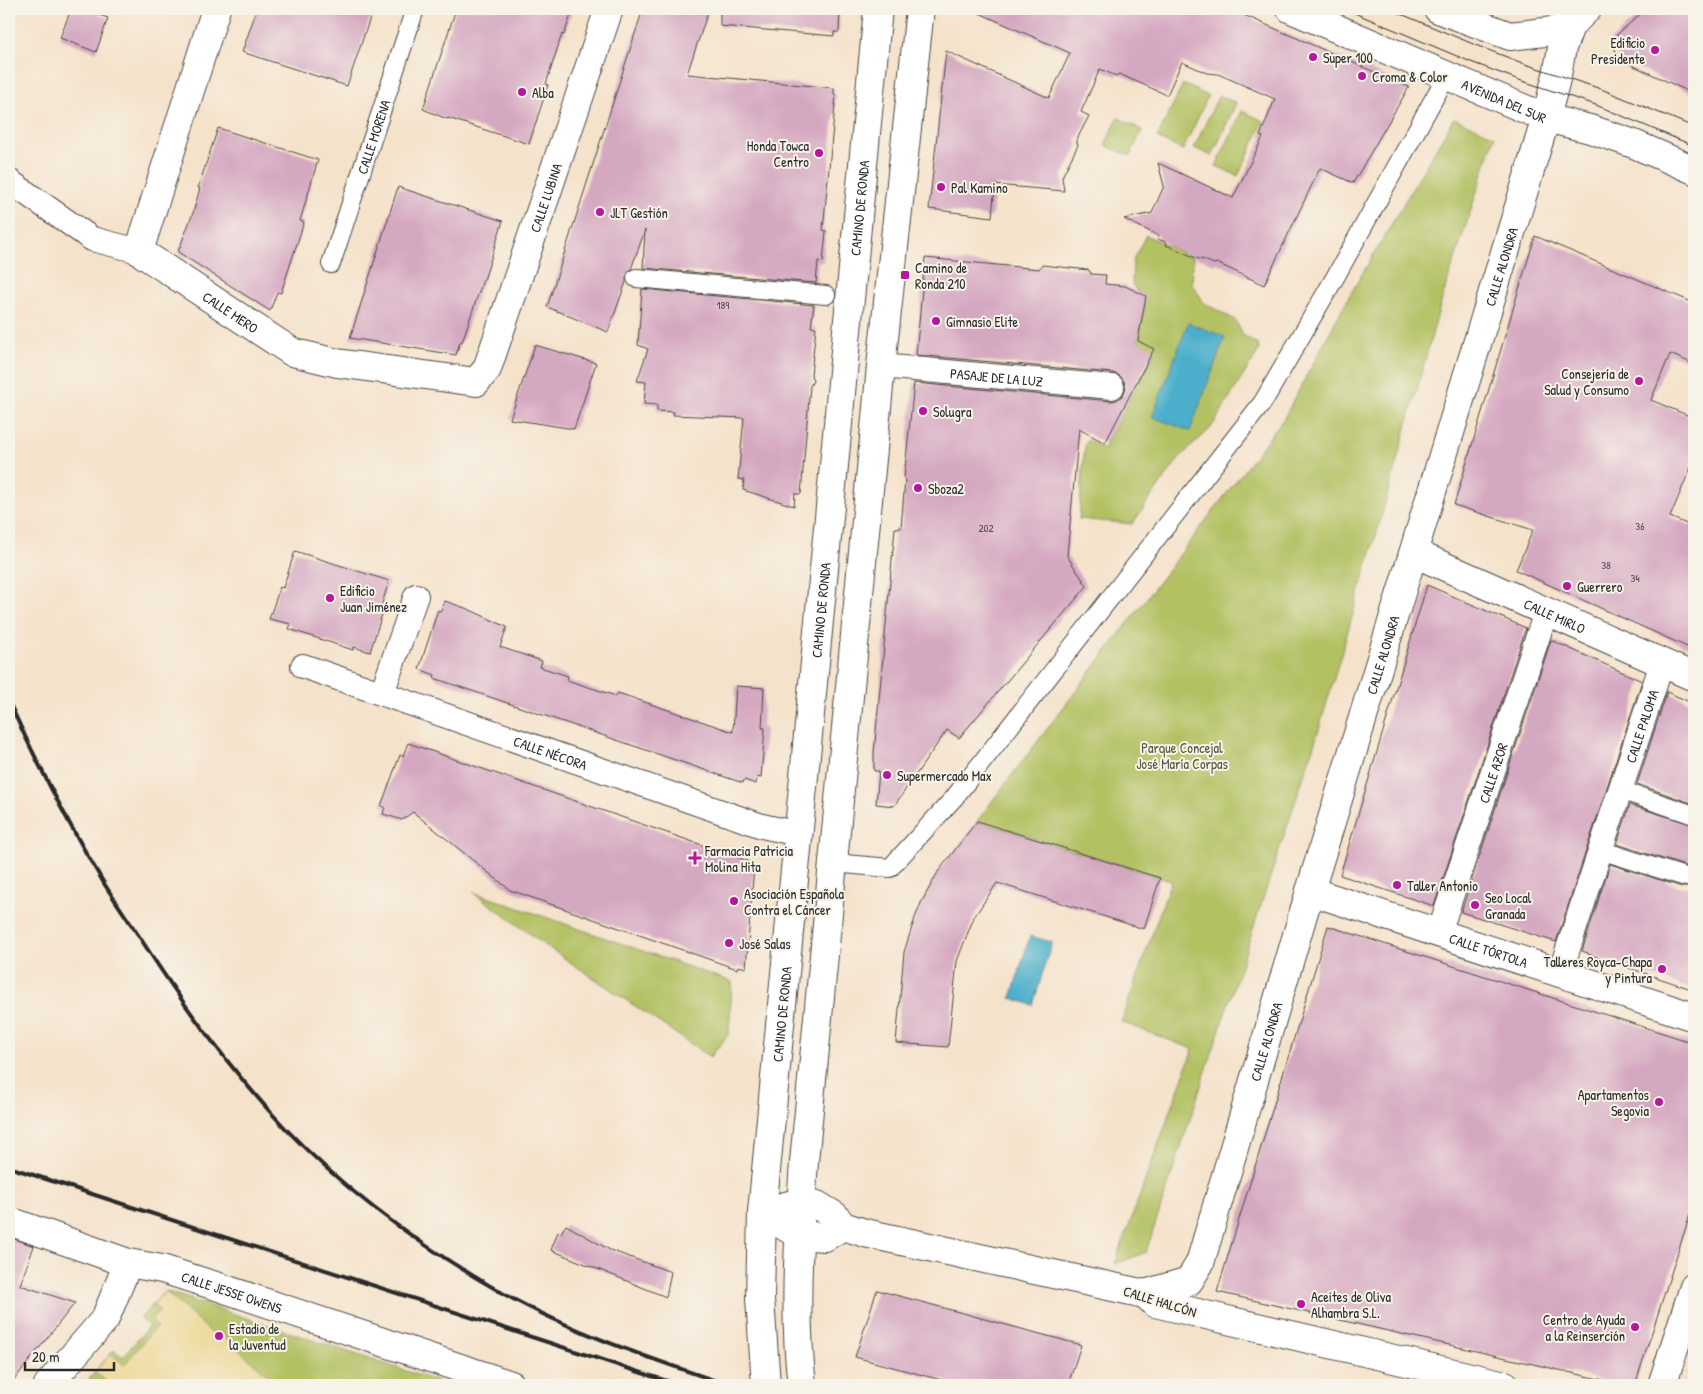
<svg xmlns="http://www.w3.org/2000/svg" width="1703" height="1394" font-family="'Patrick Hand',sans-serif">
	<rect width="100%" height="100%" fill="#f7f3e8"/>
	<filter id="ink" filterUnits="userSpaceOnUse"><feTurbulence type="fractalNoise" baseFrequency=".02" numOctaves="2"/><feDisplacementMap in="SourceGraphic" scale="10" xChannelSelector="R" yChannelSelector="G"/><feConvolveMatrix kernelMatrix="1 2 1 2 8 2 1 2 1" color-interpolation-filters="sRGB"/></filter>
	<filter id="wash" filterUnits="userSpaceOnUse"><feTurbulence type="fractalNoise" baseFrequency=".0096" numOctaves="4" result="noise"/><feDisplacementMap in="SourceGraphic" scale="20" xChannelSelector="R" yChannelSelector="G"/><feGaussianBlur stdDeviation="1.12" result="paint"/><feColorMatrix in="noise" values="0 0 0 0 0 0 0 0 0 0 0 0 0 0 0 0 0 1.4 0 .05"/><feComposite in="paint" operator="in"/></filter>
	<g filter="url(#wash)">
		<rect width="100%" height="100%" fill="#f5e2ca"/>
		<g fill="#b3c163" stroke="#6f7647">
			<path d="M 1183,84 L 1208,96 L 1183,150 L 1157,138 Z"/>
			<path d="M 1219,95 L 1236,103 L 1212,156 L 1194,148 Z"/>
			<path d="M 1242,111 L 1264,121 L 1238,176 L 1216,166 Z"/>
			<path d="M 1118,118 L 1142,130 L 1130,156 L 1105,145 Z"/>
			<path d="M 1454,118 L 1495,136 L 1442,299 L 1379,525 L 1317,736 L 1146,1252 L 1115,1264 L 1193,1049 L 1121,1022 L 1171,881 L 977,821 L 1284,418 L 1348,298 Z"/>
			<path d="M 1146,235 L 1193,258 L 1192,283 L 1204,303 L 1235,320 L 1244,336 L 1258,345 L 1259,350 L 1211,428 L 1180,457 L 1132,524 L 1079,519 L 1085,445 L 1088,440 L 1103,449 L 1153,356 L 1137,347 L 1145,302 L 1132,284 L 1133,260 Z"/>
			<path d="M 473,892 L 732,982 L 729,1034 L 710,1057 L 542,943 Z"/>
			<path d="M 165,1291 L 448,1385 L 84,1385 L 114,1350 L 123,1357 L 149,1326 L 140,1319 Z"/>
		</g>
		<path fill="#eeda9e" stroke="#8c8264" d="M 165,1291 L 214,1335 L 218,1332 L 279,1385 L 106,1385 L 107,1382 L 94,1372 L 111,1354 L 124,1365 L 157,1326 L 151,1320 L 160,1311 L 153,1305 Z"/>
		<g fill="#4cafcb" stroke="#3c6d7b">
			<path d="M 1188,323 L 1225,337 L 1190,431 L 1152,417 Z"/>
			<path d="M 1030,936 L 1052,942 L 1033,1005 L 1011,998 Z"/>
		</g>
		<g id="blocks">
			<g fill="#d5a8c1">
				<path d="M 71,9 L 81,9 L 108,18 L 96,52 L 60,38 Z"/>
				<path d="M 257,9 L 373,9 L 347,86 L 242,52 Z"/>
				<path d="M 456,9 L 573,9 L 564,35 L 562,34 L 546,84 L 548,85 L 529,144 L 448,118 L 447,119 L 423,109 Z"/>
				<path d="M 643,9 L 709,9 L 687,74 L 834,88 L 834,95 L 836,95 L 823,230 L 826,231 L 823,262 L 818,261 L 816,283 L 643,268 L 645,230 L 631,269 L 626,277 L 626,282 L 608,332 L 547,307 Z"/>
				<path d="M 720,9 L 840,9 L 839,32 L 834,32 L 834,36 L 720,26 Z"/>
				<path d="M 970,9 L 1230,9 L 1409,87 L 1353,183 L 1320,168 L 1264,285 L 1217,263 L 1214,264 L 1202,259 L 1201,260 L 1166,245 L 1167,243 L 1158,239 L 1159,236 L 1124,219 L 1152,213 L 1164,186 L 1158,163 L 1233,198 L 1263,137 L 1260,136 L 1275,99 L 1218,74 L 1207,73 L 1182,62 L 1167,95 L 1119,74 L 1116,76 L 1100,69 L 1081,112 L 1089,116 L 1076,141 L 1078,145 L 1062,177 L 1064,191 L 995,185 L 992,217 L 929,209 L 946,51 L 1049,98 L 1070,53 Z"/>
				<path d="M 1646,9 L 1694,9 L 1694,94 L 1619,59 L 1611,40 Z"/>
				<path d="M 218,128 L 318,160 L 300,221 L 304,222 L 281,293 L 277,292 L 270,311 L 178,252 L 193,213 L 200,188 L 198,188 Z"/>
				<path d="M 398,187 L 503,221 L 484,280 L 483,280 L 462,342 L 460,342 L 456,355 L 350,338 Z"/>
				<path d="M 1535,236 L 1694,303 L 1694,364 L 1670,354 L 1651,400 L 1694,418 L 1694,460 L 1670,517 L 1694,527 L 1694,650 L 1516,570 L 1533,530 L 1454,505 Z"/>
				<path d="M 925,258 L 1039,269 L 1042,265 L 1089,270 L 1091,274 L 1106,275 L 1105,284 L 1125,286 L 1146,296 L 1138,341 L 1154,349 L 1105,443 L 1079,429 L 1067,556 L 1087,586 L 959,738 L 947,730 L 894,806 L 876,804 L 879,771 L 874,771 L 874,753 L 895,528 L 901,528 L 905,480 L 904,478 L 914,383 L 1111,401 L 1117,400 L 1123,395 L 1126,388 L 1124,381 L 1120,376 L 1113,373 L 916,355 Z"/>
				<path d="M 642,289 L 814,305 L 811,327 L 816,327 L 811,375 L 813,381 L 810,386 L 801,494 L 795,494 L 794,506 L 743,490 L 744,480 L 738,479 L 744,418 L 673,415 L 674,412 L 657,411 L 657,405 L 644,404 L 646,382 L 637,381 L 648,349 L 638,345 Z"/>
				<path d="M 535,345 L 596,363 L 574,429 L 510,419 Z"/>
				<path d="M 295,551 L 389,581 L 381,607 L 384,608 L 370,652 L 354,647 L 353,650 L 289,629 L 291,624 L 269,619 L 280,587 L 283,588 Z"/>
				<path d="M 1427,585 L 1526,628 L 1434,906 L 1340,875 Z"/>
				<path d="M 445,601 L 468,609 L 507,627 L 500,647 L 542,661 L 540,667 L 568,676 L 567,680 L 616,696 L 618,693 L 733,732 L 736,686 L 764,688 L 762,728 L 765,728 L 761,778 L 757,777 L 756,784 L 744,780 L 743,783 L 434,678 L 435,675 L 419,669 L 438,610 L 441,611 Z"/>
				<path d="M 1551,640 L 1642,681 L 1556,942 L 1461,912 Z"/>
				<path d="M 1667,692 L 1694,704 L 1694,804 L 1637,784 Z"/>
				<path d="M 408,743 L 748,861 L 747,864 L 754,866 L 746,968 L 738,966 L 737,969 L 510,890 L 413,812 L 402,820 L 383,814 L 385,807 L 381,806 L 400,755 L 403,756 Z"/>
				<path d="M 1630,805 L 1694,825 L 1694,872 L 1688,867 L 1617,844 Z"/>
				<path d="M 977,821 L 1160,878 L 1144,929 L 997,883 L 974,917 L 957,961 L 948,1047 L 896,1043 L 904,952 L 915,918 L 921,903 L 938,872 Z"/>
				<path d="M 1610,864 L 1682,887 L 1688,887 L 1694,882 L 1694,990 L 1588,954 L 1588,953 L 1582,951 Z"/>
				<path d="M 1328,926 L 1694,1043 L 1694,1202 L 1635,1385 L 1625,1385 L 1217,1292 Z"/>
				<path d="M 566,1225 L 610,1250 L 671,1272 L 666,1297 L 551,1250 L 558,1232 L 561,1233 Z"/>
				<path d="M 9,1237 L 34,1246 L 20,1285 L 75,1303 L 10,1385 Z"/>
				<path d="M 877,1290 L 1081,1345 L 1068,1385 L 960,1385 L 855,1357 Z"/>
			</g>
		</g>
	</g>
	<g filter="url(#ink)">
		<use href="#blocks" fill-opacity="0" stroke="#494643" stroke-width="1"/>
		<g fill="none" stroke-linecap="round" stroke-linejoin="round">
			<defs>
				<g id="pedestrian">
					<path id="s1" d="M 331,264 L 415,9"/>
					<path d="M 636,278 L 826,295"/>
					<path d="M 1620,790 L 1694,815"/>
					<path d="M 1600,850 L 1685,877"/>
					<path d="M 833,863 L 890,868 L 954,798 L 1263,402 L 1337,274 L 1447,75"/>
				</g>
				<g id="minor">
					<path d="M 9,181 L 92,239 L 139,251"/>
					<path id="s2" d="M 881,366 L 1112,387"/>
					<path id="s3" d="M 303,666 L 762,826 L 799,834"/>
					<path d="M 382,693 L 416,596"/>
					<path id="s4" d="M 1439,933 L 1546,612"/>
					<path id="s5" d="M 1560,973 L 1662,663"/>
				</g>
				<g id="tertiary">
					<path id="s6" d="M 216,9 L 139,251 L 292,352 L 337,363 L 476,382 L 487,369 L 609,9"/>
					<path id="s7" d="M 1414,553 L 1694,677"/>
					<path id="s8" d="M 1310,891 L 1694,1017"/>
					<path id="s9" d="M 9,1221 L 128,1263 L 162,1269 L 219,1287 L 511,1385"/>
					<path d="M 48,1385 L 105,1319 L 128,1263"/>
					<path d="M 1662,1385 L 1694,1287"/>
				</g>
				<g id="secondary">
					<path d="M 762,1212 L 801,1202 L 817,1205 L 835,1216 L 843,1226 L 865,1233 L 1145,1294 L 1155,1303 L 1505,1385"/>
					<path d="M 779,1223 L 799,1235 L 825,1237 L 843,1226"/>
					<path id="s10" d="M 1145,1294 L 1189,1281 L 1200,1263 L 1310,891 L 1546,118 L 1557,75 L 1562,48 L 1570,26"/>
				</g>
				<g id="primary">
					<path id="s11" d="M 1291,9 L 1546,118 L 1590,129 L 1634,144 L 1694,170"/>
					<path d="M 1438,9 L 1510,36 L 1553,31 L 1570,26 L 1587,9"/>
					<path id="s12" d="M 766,1385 L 760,1299 L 762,1212 L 878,9"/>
					<path d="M 802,1385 C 793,1311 799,1236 804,1162 L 881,366 L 920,9"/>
				</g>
			</defs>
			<use href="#pedestrian" stroke="#494643" stroke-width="20"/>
			<use href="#minor" stroke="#494643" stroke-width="26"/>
			<use href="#tertiary" stroke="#494643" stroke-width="30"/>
			<use href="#secondary" stroke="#494643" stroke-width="30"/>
			<use href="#primary" stroke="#494643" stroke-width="30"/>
			<use href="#pedestrian" stroke="#fff" stroke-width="18"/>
			<use href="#minor" stroke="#fff" stroke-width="24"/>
			<use href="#tertiary" stroke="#fff" stroke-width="28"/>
			<use href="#secondary" stroke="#fff" stroke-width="28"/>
			<use href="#primary" stroke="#fff" stroke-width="28"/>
			<g stroke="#2b2b2b" stroke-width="1">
				<path d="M 1345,9 L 1471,62 L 1519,80 L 1596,105 L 1694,146"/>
				<path d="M 1389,9 L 1478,46 L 1525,64 L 1601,89 L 1694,127"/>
			</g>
			<g stroke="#2b2b2b" stroke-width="4">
				<path d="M 9,702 C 38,765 69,826 105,885 C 119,907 134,928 148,950 C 189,1013 234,1074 286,1129 C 349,1195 425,1249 504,1294 C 574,1333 652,1359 728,1385"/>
				<path d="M 9,1167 L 679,1385"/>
			</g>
		</g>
	</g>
	<g fill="#b5179e" stroke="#f7f3e8" stroke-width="2">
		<circle cx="1655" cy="50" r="5"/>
		<circle cx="1313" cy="57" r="5"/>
		<circle cx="1362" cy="76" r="5"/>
		<circle cx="522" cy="92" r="5"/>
		<circle cx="819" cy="153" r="5"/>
		<circle cx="941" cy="187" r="5"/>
		<circle cx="600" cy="212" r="5"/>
		<rect x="900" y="270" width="10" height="10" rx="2.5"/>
		<circle cx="936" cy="321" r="5"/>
		<circle cx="1639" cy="381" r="5"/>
		<circle cx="923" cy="411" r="5"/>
		<circle cx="918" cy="488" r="5"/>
		<circle cx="1567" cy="586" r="5"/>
		<circle cx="330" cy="598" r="5"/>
		<circle cx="887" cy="775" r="5"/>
		<path d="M692.5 850.5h5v5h5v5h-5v5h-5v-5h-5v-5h5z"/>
		<circle cx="1397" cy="885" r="5"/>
		<circle cx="734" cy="901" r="5"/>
		<circle cx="1475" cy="905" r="5"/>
		<circle cx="729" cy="943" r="5"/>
		<circle cx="1662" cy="969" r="5"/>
		<circle cx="1659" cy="1102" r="5"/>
		<circle cx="1301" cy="1304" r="5"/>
		<circle cx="1635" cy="1327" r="5"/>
		<circle cx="219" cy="1336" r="5"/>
	</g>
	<g text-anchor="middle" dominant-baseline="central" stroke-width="4" stroke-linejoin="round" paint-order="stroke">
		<g font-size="11" fill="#564a50">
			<text x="723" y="305">189</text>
			<text x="1640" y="526">36</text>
			<text x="986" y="528">202</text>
			<text x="1606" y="565">38</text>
			<text x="1635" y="578">34</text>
		</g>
		<g font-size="14" fill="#2b2b2b" stroke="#f7f3e8" text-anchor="start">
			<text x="1645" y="42" text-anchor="end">Edificio<tspan x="1645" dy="16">Presidente</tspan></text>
			<text x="1323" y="57">Super 100</text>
			<text x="1372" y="76">Croma &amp; Color</text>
			<text x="532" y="92">Alba</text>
			<text x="809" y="145" text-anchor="end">Honda Towca<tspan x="809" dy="16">Centro</tspan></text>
			<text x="951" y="187">Pal Kamino</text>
			<text x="610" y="212">JLT Gestión</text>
			<text x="915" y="267">Camino de<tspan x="915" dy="16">Ronda 210</tspan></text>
			<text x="946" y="321">Gimnasio Elite</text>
			<text x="1629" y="373" text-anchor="end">Consejería de<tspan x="1629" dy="16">Salud y Consumo</tspan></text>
			<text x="933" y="411">Solugra</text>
			<text x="928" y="488">Sboza2</text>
			<text x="1577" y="586">Guerrero</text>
			<text x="340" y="590">Edificio<tspan x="340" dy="16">Juan Jiménez</tspan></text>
			<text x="897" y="775">Supermercado Max</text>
			<text x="705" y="850">Farmacia Patricia<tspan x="705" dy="16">Molina Hita</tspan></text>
			<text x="1407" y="885">Taller Antonio</text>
			<text x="744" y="893">Asociación Española<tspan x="744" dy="16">Contra el Cáncer</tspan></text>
			<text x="1485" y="897">Seo Local<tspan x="1485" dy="16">Granada</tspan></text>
			<text x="739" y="943">José Salas</text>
			<text x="1652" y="961" text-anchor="end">Talleres Royca-Chapa<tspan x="1652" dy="16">y Pintura</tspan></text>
			<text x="1649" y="1094" text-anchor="end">Apartamentos<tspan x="1649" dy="16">Segovia</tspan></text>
			<text x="1311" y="1296">Aceites de Oliva<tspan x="1311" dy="16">Alhambra S.L.</tspan></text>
			<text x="1625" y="1319" text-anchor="end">Centro de Ayuda<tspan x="1625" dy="16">a la Reinserción</tspan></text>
			<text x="229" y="1328">Estadio de<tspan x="229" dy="16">la Juventud</tspan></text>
		</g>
		<g font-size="14" fill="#2b2b2b" stroke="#f7f3e8">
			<text stroke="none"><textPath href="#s11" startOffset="232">AVENIDA DEL SUR</textPath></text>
			<text stroke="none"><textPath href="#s1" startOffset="134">CALLE MORENA</textPath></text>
			<text stroke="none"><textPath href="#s6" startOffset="822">CALLE LUBINA</textPath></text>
			<text stroke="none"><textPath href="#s12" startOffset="1182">CAMINO DE RONDA</textPath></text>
			<text stroke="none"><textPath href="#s10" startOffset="1108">CALLE ALONDRA</textPath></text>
			<text stroke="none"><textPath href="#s6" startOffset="364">CALLE MERO</textPath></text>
			<text stroke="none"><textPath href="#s2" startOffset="116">PASAJE DE LA LUZ</textPath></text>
			<text stroke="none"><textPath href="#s12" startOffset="778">CAMINO DE RONDA</textPath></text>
			<text stroke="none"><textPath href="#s7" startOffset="154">CALLE MIRLO</textPath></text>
			<text stroke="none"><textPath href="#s10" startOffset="702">CALLE ALONDRA</textPath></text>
			<text stroke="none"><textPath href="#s5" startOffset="260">CALLE PALOMA</textPath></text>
			<text stroke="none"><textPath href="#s3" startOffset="262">CALLE NÉCORA</textPath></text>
			<text stroke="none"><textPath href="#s4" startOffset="169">CALLE AZOR</textPath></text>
			<text stroke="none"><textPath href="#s8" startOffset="188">CALLE TÓRTOLA</textPath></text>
			<text stroke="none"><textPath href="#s12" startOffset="372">CAMINO DE RONDA</textPath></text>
			<text stroke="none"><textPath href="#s10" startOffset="298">CALLE ALONDRA</textPath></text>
			<text stroke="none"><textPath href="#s9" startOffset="234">CALLE JESSE OWENS</textPath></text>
			<text transform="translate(1160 1301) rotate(17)">CALLE HALCÓN</text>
		</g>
		<g font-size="14" fill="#54583c" stroke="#f7f3e8">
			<text x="1182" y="747">Parque Concejal<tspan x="1182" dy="16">José María Corpas</tspan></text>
		</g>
	</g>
	<rect width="1703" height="1394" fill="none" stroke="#f7f3e8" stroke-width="30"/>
	<path d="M25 1362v8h89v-8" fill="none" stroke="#2b2b2b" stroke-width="2.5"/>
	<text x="32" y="1362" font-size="15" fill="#2b2b2b" stroke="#f7f3e8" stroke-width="4" paint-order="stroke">20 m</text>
</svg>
